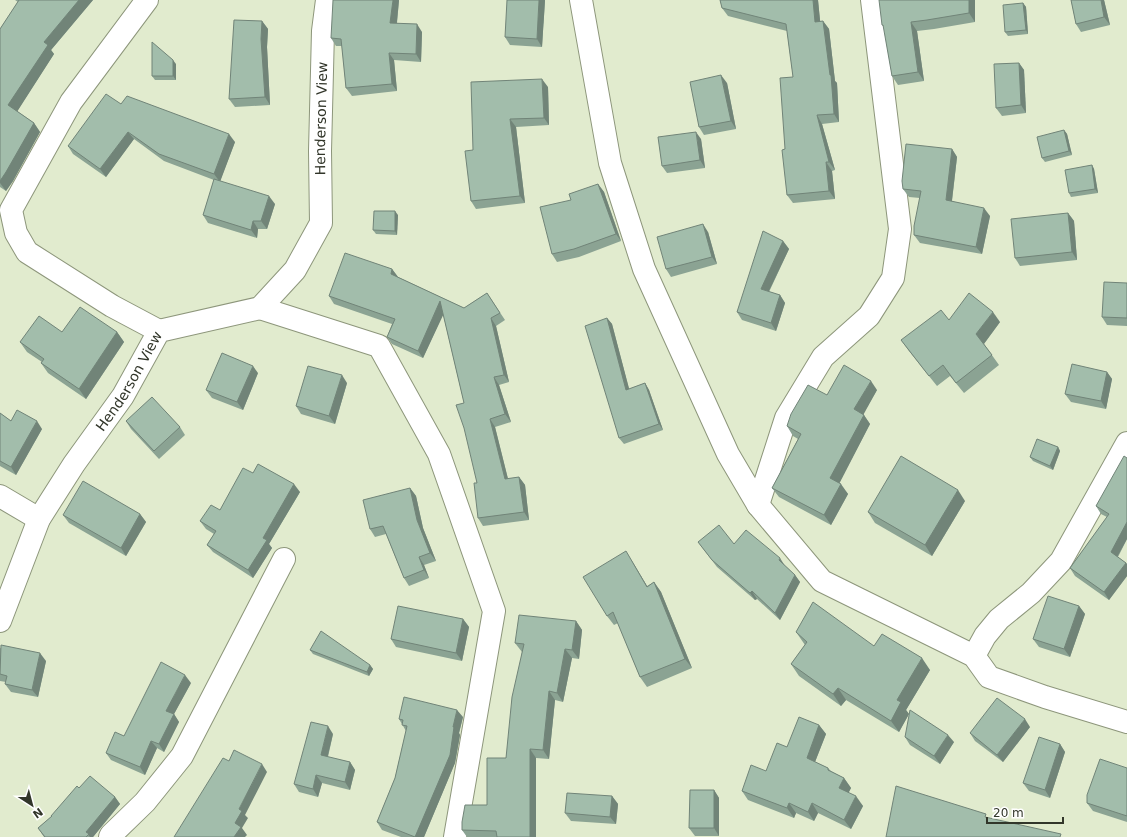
<svg xmlns="http://www.w3.org/2000/svg" width="1127" height="837" font-family="'DejaVu Sans',sans-serif">
	<rect width="100%" height="100%" fill="#e1ebce"/>
	<g fill="none" stroke-linecap="round" stroke-linejoin="round">
		<defs>
			<g id="minor">
				<path d="M 147,0 L 71,102 L 11,210 L 16,233 L 27,252 L 112,306 L 159,331"/>
				<path d="M 581,0 L 610,163 L 644,269 L 728,454 L 758,505 L 822,581 L 974,656 L 989,677 L 1045,697 L 1127,722"/>
				<path d="M 260,308 L 379,346 L 439,454 L 494,611 L 455,837"/>
				<path d="M 0,496 L 39,519"/>
				<path d="M 758,505 L 786,418 L 823,357 L 869,316 L 893,278 L 900,229 L 872,0"/>
				<path id="s1" d="M 0,621 L 39,519 L 74,464 L 123,396 L 159,331 L 260,308 L 295,270 L 321,223 L 320,151 L 323,31 L 327,0"/>
				<path d="M 974,656 L 985,636 L 999,619 L 1031,593 L 1061,561 L 1127,443"/>
				<path d="M 110,837 L 111,835 L 145,802 L 182,756 L 284,559"/>
			</g>
		</defs>
		<use href="#minor" stroke="#8d967b" stroke-width="24"/>
		<use href="#minor" stroke="#fff" stroke-width="22"/>
	</g>
	<g fill="#8ba393">
		<path d="M 15,0 L 93,0 L 51,50 L 54,54 L 17,111 L 34,123 L 40,132 L 13,181 L 6,191 L 0,187 L 0,29 L 18,2 Z"/>
		<path d="M 399,0 L 397,23 L 422,32 L 421,62 L 394,60 L 397,91 L 352,96 L 346,88 L 342,46 L 336,46 L 331,38 Z"/>
		<path d="M 545,0 L 542,47 L 510,45 L 505,37 Z"/>
		<path d="M 720,0 L 818,0 L 820,21 L 823,21 L 829,29 L 835,81 L 837,83 L 839,122 L 822,124 L 835,170 L 832,171 L 835,199 L 793,203 L 787,195 L 785,149 L 793,77 L 787,31 L 728,16 L 722,8 Z"/>
		<path d="M 975,0 L 975,22 L 934,29 L 917,31 L 924,81 L 898,85 L 892,76 L 884,27 L 882,25 Z"/>
		<path d="M 1071,0 L 1104,0 L 1110,25 L 1081,32 L 1076,24 Z"/>
		<path d="M 1023,3 L 1026,7 L 1028,34 L 1008,36 L 1005,32 Z"/>
		<path d="M 262,21 L 268,29 L 267,47 L 270,105 L 235,107 L 229,99 Z"/>
		<path d="M 1019,63 L 1024,70 L 1026,113 L 1002,116 L 996,108 Z"/>
		<path d="M 176,64 L 176,80 L 155,80 L 152,76 Z"/>
		<path d="M 727,83 L 736,129 L 704,135 L 699,127 Z"/>
		<path d="M 548,87 L 549,125 L 516,127 L 525,203 L 476,209 L 471,201 L 473,150 Z"/>
		<path d="M 121,104 L 235,142 L 220,181 L 275,204 L 267,229 L 258,229 L 257,238 L 208,223 L 203,215 L 214,180 L 164,161 L 134,139 L 106,177 L 73,154 L 68,146 Z"/>
		<path d="M 1064,130 L 1067,134 L 1072,155 L 1045,162 L 1042,158 Z"/>
		<path d="M 701,139 L 705,168 L 667,173 L 662,166 Z"/>
		<path d="M 952,149 L 957,157 L 952,201 L 990,216 L 982,254 L 920,243 L 914,235 L 920,198 L 909,197 L 903,189 Z"/>
		<path d="M 1092,165 L 1094,169 L 1098,193 L 1071,197 L 1069,193 Z"/>
		<path d="M 598,184 L 604,192 L 621,241 L 579,257 L 557,262 L 552,254 L 571,200 Z"/>
		<path d="M 1068,213 L 1074,221 L 1077,260 L 1020,266 L 1015,258 Z"/>
		<path d="M 398,215 L 397,235 L 376,234 L 373,230 Z"/>
		<path d="M 708,232 L 717,264 L 671,277 L 666,269 Z"/>
		<path d="M 783,241 L 789,249 L 769,292 L 780,295 L 785,303 L 776,331 L 742,320 L 737,312 Z"/>
		<path d="M 392,269 L 398,277 L 464,308 L 487,293 L 505,320 L 496,326 L 509,382 L 499,385 L 511,422 L 495,427 L 508,479 L 519,477 L 525,485 L 529,520 L 483,526 L 478,518 L 477,483 L 464,403 L 443,314 L 423,358 L 392,344 L 387,337 L 392,324 L 334,304 L 329,296 Z"/>
		<path d="M 1127,283 L 1127,326 L 1107,325 L 1102,317 Z"/>
		<path d="M 607,318 L 612,324 L 629,389 L 645,383 L 649,390 L 663,430 L 624,444 L 619,438 Z"/>
		<path d="M 949,320 L 1000,322 L 984,344 L 999,365 L 964,393 L 950,376 L 937,386 L 909,351 L 901,340 Z"/>
		<path d="M 62,332 L 117,332 L 124,342 L 86,399 L 48,373 L 41,363 L 42,362 L 27,352 L 20,342 Z"/>
		<path d="M 1107,372 L 1112,379 L 1106,409 L 1071,402 L 1065,394 Z"/>
		<path d="M 258,373 L 243,410 L 212,398 L 206,390 Z"/>
		<path d="M 347,383 L 335,424 L 301,414 L 296,406 Z"/>
		<path d="M 877,390 L 863,414 L 870,424 L 839,483 L 848,494 L 831,525 L 779,497 L 772,488 L 798,439 L 793,436 L 787,426 L 827,395 Z"/>
		<path d="M 0,413 L 11,421 L 42,429 L 16,475 L 0,466 Z"/>
		<path d="M 126,421 L 180,427 L 185,435 L 159,459 L 131,429 Z"/>
		<path d="M 1058,447 L 1060,451 L 1053,470 L 1033,461 L 1030,457 Z"/>
		<path d="M 1127,458 L 1127,539 L 1118,557 L 1126,563 L 1127,564 L 1127,576 L 1109,600 L 1075,576 L 1070,568 L 1107,517 L 1101,514 L 1096,506 Z"/>
		<path d="M 253,473 L 300,492 L 269,544 L 272,548 L 253,578 L 213,552 L 207,545 L 214,534 L 206,529 L 200,521 L 220,510 Z"/>
		<path d="M 410,488 L 416,496 L 423,528 L 436,561 L 424,565 L 429,578 L 409,586 L 404,578 L 386,534 L 375,537 L 370,529 Z"/>
		<path d="M 965,501 L 932,556 L 875,523 L 868,512 Z"/>
		<path d="M 140,514 L 146,522 L 126,556 L 69,523 L 63,515 Z"/>
		<path d="M 698,542 L 734,544 L 785,566 L 795,575 L 800,582 L 780,620 L 757,599 L 755,600 L 717,567 Z"/>
		<path d="M 632,561 L 647,586 L 654,582 L 661,592 L 692,668 L 647,687 L 640,677 L 618,623 L 614,625 L 607,616 Z"/>
		<path d="M 1079,606 L 1085,614 L 1070,657 L 1039,647 L 1033,639 Z"/>
		<path d="M 463,619 L 469,627 L 462,661 L 396,647 L 391,639 Z"/>
		<path d="M 576,621 L 582,630 L 579,659 L 572,658 L 563,702 L 555,700 L 549,759 L 536,758 L 536,837 L 467,837 L 462,830 L 487,805 L 506,758 L 522,652 L 515,643 Z"/>
		<path d="M 796,632 L 874,646 L 930,670 L 906,710 L 909,714 L 899,732 L 846,700 L 841,706 L 799,676 L 791,664 L 805,645 Z"/>
		<path d="M 0,648 L 46,661 L 38,697 L 11,692 L 5,684 L 6,682 L 0,681 Z"/>
		<path d="M 310,650 L 370,665 L 373,669 L 369,676 L 313,654 Z"/>
		<path d="M 191,683 L 174,714 L 179,722 L 164,752 L 157,748 L 145,775 L 111,760 L 106,753 L 124,736 Z"/>
		<path d="M 463,717 L 459,733 L 460,735 L 455,763 L 424,837 L 401,837 L 382,830 L 377,822 L 395,778 L 406,731 L 399,719 Z"/>
		<path d="M 819,725 L 826,734 L 815,762 L 828,768 L 831,771 L 844,778 L 851,788 L 848,793 L 863,806 L 851,829 L 818,813 L 814,821 L 796,813 L 794,818 L 748,800 L 742,791 L 766,771 Z"/>
		<path d="M 1030,727 L 1003,762 L 975,741 L 970,733 Z"/>
		<path d="M 333,734 L 328,757 L 350,762 L 355,770 L 350,790 L 322,783 L 318,797 L 299,792 L 294,784 Z"/>
		<path d="M 905,737 L 954,742 L 940,764 L 910,745 Z"/>
		<path d="M 1060,744 L 1065,752 L 1050,798 L 1029,791 L 1023,783 Z"/>
		<path d="M 1127,768 L 1127,822 L 1093,811 L 1087,803 Z"/>
		<path d="M 79,788 L 115,797 L 120,804 L 93,837 L 44,837 L 38,828 L 52,816 Z"/>
		<path d="M 714,790 L 719,798 L 719,836 L 695,836 L 689,828 Z"/>
		<path d="M 612,796 L 618,804 L 616,824 L 571,821 L 565,813 Z"/>
	</g>
	<g fill="#718478">
		<path d="M 79,0 L 93,0 L 51,50 L 54,54 L 15,115 L 8,105 L 44,42 Z"/>
		<path d="M 393,0 L 399,0 L 396,31 L 390,23 Z"/>
		<path d="M 539,0 L 545,0 L 542,47 L 537,39 Z"/>
		<path d="M 813,0 L 818,0 L 821,30 L 815,22 Z"/>
		<path d="M 969,0 L 975,0 L 975,22 L 969,13 Z"/>
		<path d="M 1101,0 L 1104,0 L 1110,25 L 1104,17 Z"/>
		<path d="M 1023,3 L 1026,7 L 1028,34 L 1026,30 Z"/>
		<path d="M 262,21 L 268,29 L 267,47 L 270,105 L 265,97 L 261,39 Z"/>
		<path d="M 823,21 L 829,29 L 835,81 L 837,83 L 839,122 L 834,114 L 830,75 Z"/>
		<path d="M 911,22 L 917,31 L 924,81 L 918,72 Z"/>
		<path d="M 417,24 L 422,32 L 421,62 L 416,54 Z"/>
		<path d="M 389,53 L 394,60 L 397,91 L 392,84 Z"/>
		<path d="M 173,60 L 176,64 L 176,80 L 173,76 Z"/>
		<path d="M 1019,63 L 1024,70 L 1026,113 L 1021,105 Z"/>
		<path d="M 721,75 L 727,83 L 736,129 L 731,121 Z"/>
		<path d="M 542,79 L 548,87 L 549,125 L 544,118 Z"/>
		<path d="M 817,115 L 822,124 L 835,170 L 829,162 Z"/>
		<path d="M 510,119 L 516,127 L 525,203 L 520,196 Z"/>
		<path d="M 34,123 L 40,132 L 13,181 L 6,191 L 0,183 L 0,181 Z"/>
		<path d="M 1064,130 L 1067,134 L 1072,155 L 1069,151 Z"/>
		<path d="M 128,132 L 134,139 L 106,177 L 100,169 Z"/>
		<path d="M 696,132 L 701,139 L 705,168 L 700,160 Z"/>
		<path d="M 229,134 L 235,142 L 220,182 L 214,174 Z"/>
		<path d="M 952,149 L 957,157 L 951,208 L 946,200 Z"/>
		<path d="M 826,162 L 832,171 L 835,199 L 829,191 Z"/>
		<path d="M 1092,165 L 1094,169 L 1098,193 L 1095,189 Z"/>
		<path d="M 598,184 L 604,192 L 621,241 L 616,234 Z"/>
		<path d="M 269,196 L 275,204 L 267,229 L 261,221 Z"/>
		<path d="M 984,208 L 990,216 L 982,254 L 976,247 Z"/>
		<path d="M 395,211 L 398,215 L 397,235 L 395,231 Z"/>
		<path d="M 1068,213 L 1074,221 L 1077,260 L 1072,252 Z"/>
		<path d="M 253,221 L 258,229 L 257,238 L 251,230 Z"/>
		<path d="M 703,224 L 708,232 L 717,264 L 712,257 Z"/>
		<path d="M 783,241 L 789,249 L 766,297 L 761,289 Z"/>
		<path d="M 392,269 L 398,277 L 391,274 Z"/>
		<path d="M 780,295 L 785,303 L 776,331 L 771,323 Z"/>
		<path d="M 440,301 L 446,309 L 423,358 L 418,351 Z"/>
		<path d="M 993,312 L 1000,322 L 983,345 L 976,334 Z"/>
		<path d="M 491,318 L 496,326 L 509,382 L 504,375 Z"/>
		<path d="M 607,318 L 612,324 L 631,396 L 626,390 Z"/>
		<path d="M 117,332 L 124,342 L 86,399 L 79,389 Z"/>
		<path d="M 253,366 L 258,373 L 243,410 L 237,402 Z"/>
		<path d="M 1107,372 L 1112,379 L 1106,409 L 1101,401 Z"/>
		<path d="M 342,375 L 347,383 L 335,424 L 329,416 Z"/>
		<path d="M 494,377 L 499,385 L 511,422 L 505,414 Z"/>
		<path d="M 871,381 L 877,390 L 861,419 L 854,409 Z"/>
		<path d="M 645,383 L 649,390 L 663,430 L 659,424 Z"/>
		<path d="M 864,415 L 870,424 L 837,488 L 830,478 Z"/>
		<path d="M 490,419 L 495,427 L 510,487 L 505,479 Z"/>
		<path d="M 37,421 L 42,429 L 16,475 L 11,467 Z"/>
		<path d="M 1058,447 L 1060,451 L 1053,470 L 1050,466 Z"/>
		<path d="M 519,477 L 525,485 L 529,520 L 524,512 Z"/>
		<path d="M 294,484 L 300,492 L 269,544 L 272,548 L 253,578 L 248,570 L 263,538 Z"/>
		<path d="M 841,484 L 848,494 L 831,525 L 824,515 Z"/>
		<path d="M 410,488 L 416,496 L 423,528 L 436,561 L 430,553 L 417,520 Z"/>
		<path d="M 958,490 L 965,501 L 932,556 L 925,545 Z"/>
		<path d="M 140,514 L 146,522 L 126,556 L 121,548 Z"/>
		<path d="M 1127,522 L 1127,539 L 1116,559 L 1111,552 Z"/>
		<path d="M 626,551 L 653,596 L 647,587 Z"/>
		<path d="M 419,557 L 424,565 L 429,578 L 424,570 Z"/>
		<path d="M 780,558 L 785,566 L 784,567 L 779,560 Z"/>
		<path d="M 1126,563 L 1127,564 L 1127,576 L 1109,600 L 1104,592 Z"/>
		<path d="M 795,575 L 800,582 L 780,620 L 775,613 Z"/>
		<path d="M 654,582 L 661,592 L 692,668 L 685,659 Z"/>
		<path d="M 752,591 L 757,599 L 755,600 L 750,593 Z"/>
		<path d="M 1079,606 L 1085,614 L 1070,657 L 1064,649 Z"/>
		<path d="M 463,619 L 469,627 L 462,661 L 456,653 Z"/>
		<path d="M 576,621 L 582,630 L 579,659 L 572,650 Z"/>
		<path d="M 565,649 L 572,658 L 563,702 L 557,693 Z"/>
		<path d="M 40,653 L 46,661 L 38,697 L 32,690 Z"/>
		<path d="M 922,658 L 930,670 L 906,710 L 909,714 L 899,732 L 891,721 L 897,700 Z"/>
		<path d="M 370,665 L 373,669 L 369,676 L 367,672 Z"/>
		<path d="M 185,675 L 191,683 L 174,714 L 179,722 L 164,752 L 159,744 L 166,711 Z"/>
		<path d="M 838,688 L 846,700 L 841,706 L 833,694 Z"/>
		<path d="M 549,691 L 555,700 L 549,759 L 543,750 Z"/>
		<path d="M 457,710 L 463,717 L 459,733 L 460,735 L 455,763 L 424,837 L 415,837 L 453,727 Z"/>
		<path d="M 1025,719 L 1030,727 L 1003,762 L 997,755 Z"/>
		<path d="M 819,725 L 826,734 L 813,767 L 807,758 Z"/>
		<path d="M 328,726 L 333,734 L 326,763 L 321,755 Z"/>
		<path d="M 948,735 L 954,742 L 940,764 L 934,756 Z"/>
		<path d="M 151,741 L 157,748 L 145,775 L 140,767 Z"/>
		<path d="M 1060,744 L 1065,752 L 1050,798 L 1045,790 Z"/>
		<path d="M 530,749 L 536,758 L 536,837 L 530,837 Z"/>
		<path d="M 350,762 L 355,770 L 350,790 L 345,782 Z"/>
		<path d="M 262,764 L 267,772 L 245,815 L 248,818 L 242,828 L 247,835 L 245,837 L 234,837 L 235,823 L 239,809 Z"/>
		<path d="M 316,775 L 322,783 L 318,797 L 313,789 Z"/>
		<path d="M 844,778 L 851,788 L 846,798 L 839,788 Z"/>
		<path d="M 714,790 L 719,798 L 719,836 L 714,828 Z"/>
		<path d="M 612,796 L 618,804 L 616,824 L 610,817 Z"/>
		<path d="M 856,796 L 863,806 L 851,829 L 844,820 Z"/>
		<path d="M 115,797 L 120,804 L 93,837 L 90,837 L 86,832 Z"/>
		<path d="M 789,803 L 796,813 L 794,818 L 787,808 Z"/>
		<path d="M 812,803 L 818,813 L 814,821 L 808,812 Z"/>
	</g>
	<g fill="#a2bdab" stroke="#718478">
		<path d="M 19,0 L 79,0 L 44,42 L 48,45 L 8,105 L 34,123 L 6,172 L 0,181 L 0,29 Z"/>
		<path d="M 333,0 L 393,0 L 390,23 L 417,24 L 416,54 L 389,53 L 392,84 L 346,88 L 341,39 L 331,38 Z"/>
		<path d="M 507,0 L 539,0 L 537,39 L 505,37 Z"/>
		<path d="M 720,0 L 813,0 L 815,22 L 823,21 L 830,75 L 831,75 L 834,114 L 817,115 L 829,162 L 826,162 L 829,191 L 787,195 L 782,150 L 785,149 L 780,78 L 793,77 L 786,24 L 722,8 Z"/>
		<path d="M 879,0 L 969,0 L 969,13 L 927,20 L 911,22 L 918,72 L 892,76 L 883,25 L 882,25 Z"/>
		<path d="M 1071,0 L 1101,0 L 1104,17 L 1076,24 Z"/>
		<path d="M 1023,3 L 1026,30 L 1005,32 L 1003,5 Z"/>
		<path d="M 234,20 L 262,21 L 261,39 L 265,97 L 229,99 Z"/>
		<path d="M 152,42 L 173,60 L 173,76 L 152,76 Z"/>
		<path d="M 1019,63 L 1021,105 L 996,108 L 994,64 Z"/>
		<path d="M 721,75 L 731,121 L 699,127 L 690,82 Z"/>
		<path d="M 542,79 L 544,118 L 510,119 L 520,196 L 471,201 L 465,151 L 473,150 L 471,82 Z"/>
		<path d="M 106,94 L 121,104 L 127,96 L 229,134 L 214,174 L 159,154 L 128,132 L 100,169 L 68,146 Z"/>
		<path d="M 1064,130 L 1069,151 L 1042,158 L 1037,137 Z"/>
		<path d="M 696,132 L 700,160 L 662,166 L 658,137 Z"/>
		<path d="M 906,144 L 952,149 L 946,200 L 984,208 L 976,247 L 914,235 L 914,226 L 921,191 L 903,189 L 902,181 Z"/>
		<path d="M 1092,165 L 1095,189 L 1069,193 L 1065,170 Z"/>
		<path d="M 214,179 L 269,196 L 261,221 L 253,221 L 251,230 L 203,215 Z"/>
		<path d="M 598,184 L 616,234 L 574,249 L 552,254 L 540,207 L 571,200 L 569,194 Z"/>
		<path d="M 374,211 L 395,211 L 395,231 L 373,230 Z"/>
		<path d="M 1068,213 L 1072,252 L 1015,258 L 1011,219 Z"/>
		<path d="M 703,224 L 712,257 L 666,269 L 657,237 Z"/>
		<path d="M 763,231 L 783,241 L 761,289 L 780,295 L 771,323 L 737,312 Z"/>
		<path d="M 345,253 L 392,269 L 391,274 L 464,308 L 487,293 L 500,313 L 491,318 L 504,375 L 494,377 L 505,414 L 490,419 L 505,479 L 519,477 L 524,512 L 478,518 L 474,483 L 477,483 L 464,428 L 456,405 L 464,403 L 440,301 L 418,351 L 387,337 L 395,319 L 329,296 Z"/>
		<path d="M 1104,282 L 1127,283 L 1127,318 L 1102,317 Z"/>
		<path d="M 969,293 L 993,312 L 976,334 L 992,355 L 956,383 L 943,365 L 929,376 L 901,340 L 941,310 L 949,320 Z"/>
		<path d="M 80,307 L 117,332 L 79,389 L 41,363 L 44,359 L 20,342 L 39,316 L 62,332 Z"/>
		<path d="M 607,318 L 626,390 L 645,383 L 659,424 L 619,438 L 585,326 Z"/>
		<path d="M 222,353 L 253,366 L 237,402 L 206,390 Z"/>
		<path d="M 1072,364 L 1107,372 L 1101,401 L 1065,394 Z"/>
		<path d="M 844,365 L 871,381 L 854,409 L 864,415 L 830,478 L 841,484 L 824,515 L 772,488 L 801,434 L 787,426 L 791,414 L 808,385 L 827,395 Z"/>
		<path d="M 308,366 L 342,375 L 329,416 L 296,406 Z"/>
		<path d="M 152,397 L 180,427 L 154,451 L 126,421 Z"/>
		<path d="M 17,410 L 37,421 L 11,467 L 0,461 L 0,413 L 11,421 Z"/>
		<path d="M 1037,439 L 1058,447 L 1050,466 L 1030,457 Z"/>
		<path d="M 901,456 L 958,490 L 925,545 L 868,512 Z"/>
		<path d="M 1124,456 L 1127,458 L 1127,522 L 1111,552 L 1126,563 L 1104,592 L 1070,568 L 1109,514 L 1096,506 Z"/>
		<path d="M 258,464 L 294,484 L 263,538 L 267,540 L 248,570 L 207,545 L 216,531 L 200,521 L 211,505 L 220,510 L 243,468 L 253,473 Z"/>
		<path d="M 83,481 L 140,514 L 121,548 L 63,515 Z"/>
		<path d="M 410,488 L 417,520 L 430,553 L 419,557 L 424,570 L 404,578 L 383,526 L 370,529 L 363,500 Z"/>
		<path d="M 719,525 L 734,544 L 746,530 L 780,558 L 779,560 L 795,575 L 775,613 L 752,591 L 750,593 L 712,560 L 698,542 Z"/>
		<path d="M 626,551 L 647,587 L 654,582 L 685,659 L 640,677 L 613,612 L 607,616 L 583,577 Z"/>
		<path d="M 1048,596 L 1079,606 L 1064,649 L 1033,639 Z"/>
		<path d="M 813,602 L 874,646 L 882,634 L 922,658 L 897,700 L 901,702 L 891,721 L 838,688 L 833,694 L 791,664 L 807,642 L 796,632 Z"/>
		<path d="M 398,606 L 463,619 L 456,653 L 391,639 Z"/>
		<path d="M 519,615 L 576,621 L 572,650 L 565,649 L 557,693 L 549,691 L 543,750 L 530,749 L 530,837 L 497,837 L 496,831 L 462,830 L 462,822 L 465,805 L 487,805 L 487,758 L 506,758 L 512,697 L 524,644 L 515,643 Z"/>
		<path d="M 321,631 L 370,665 L 367,672 L 310,650 Z"/>
		<path d="M 1,645 L 40,653 L 32,690 L 5,684 L 7,676 L 0,674 Z"/>
		<path d="M 161,662 L 185,675 L 166,711 L 174,714 L 159,744 L 151,741 L 140,767 L 106,753 L 115,732 L 124,736 Z"/>
		<path d="M 404,697 L 457,710 L 453,727 L 454,727 L 450,755 L 415,837 L 377,822 L 395,778 L 407,726 L 402,725 L 403,720 L 399,719 Z"/>
		<path d="M 997,698 L 1025,719 L 997,755 L 970,733 Z"/>
		<path d="M 910,710 L 948,735 L 934,756 L 905,737 Z"/>
		<path d="M 799,717 L 819,725 L 807,758 L 828,768 L 828,770 L 844,778 L 839,788 L 856,796 L 844,820 L 812,803 L 808,812 L 789,803 L 787,808 L 742,791 L 751,765 L 766,771 L 777,743 L 787,747 Z"/>
		<path d="M 311,722 L 328,726 L 321,755 L 350,762 L 345,782 L 316,775 L 313,789 L 294,784 Z"/>
		<path d="M 1039,737 L 1060,744 L 1045,790 L 1023,783 Z"/>
		<path d="M 234,750 L 262,764 L 239,809 L 242,811 L 235,823 L 241,827 L 234,837 L 174,837 L 223,758 L 229,761 Z"/>
		<path d="M 1100,759 L 1127,768 L 1127,816 L 1087,803 L 1087,795 Z"/>
		<path d="M 90,776 L 115,797 L 86,832 L 89,834 L 86,837 L 45,837 L 38,828 L 52,816 L 51,816 L 77,786 L 79,788 Z"/>
		<path d="M 896,786 L 986,814 L 985,817 L 1061,834 L 1060,837 L 886,837 Z"/>
		<path d="M 690,790 L 714,790 L 714,828 L 689,828 Z"/>
		<path d="M 567,793 L 612,796 L 610,817 L 565,813 Z"/>
	</g>
	<g text-anchor="middle" dominant-baseline="central" stroke-width="3.5" stroke-linejoin="round" paint-order="stroke">
		<g font-size="14" fill="#32362a" stroke="#fff">
			<text stroke="none"><textPath href="#s1" startOffset="646">Henderson View</textPath></text>
			<text stroke="none"><textPath href="#s1" startOffset="274">Henderson View</textPath></text>
		</g>
	</g>
	<g transform="translate(32 805) rotate(144)" stroke="#ffffff" stroke-width="3" paint-order="stroke">
	<path d="M0-3L7 15L0 10L-7 15Z" fill="#32362a"/>
	<text y="-6" font-size="11" font-weight="bold" text-anchor="middle" fill="#32362a">N</text>
	</g>
	<path d="M987 817v6h76v-6" fill="none" stroke="#32362a" stroke-width="2"/>
	<text x="993" y="817" font-size="12" fill="#32362a" stroke="#ffffff" stroke-width="3" paint-order="stroke">20 m</text>
</svg>
